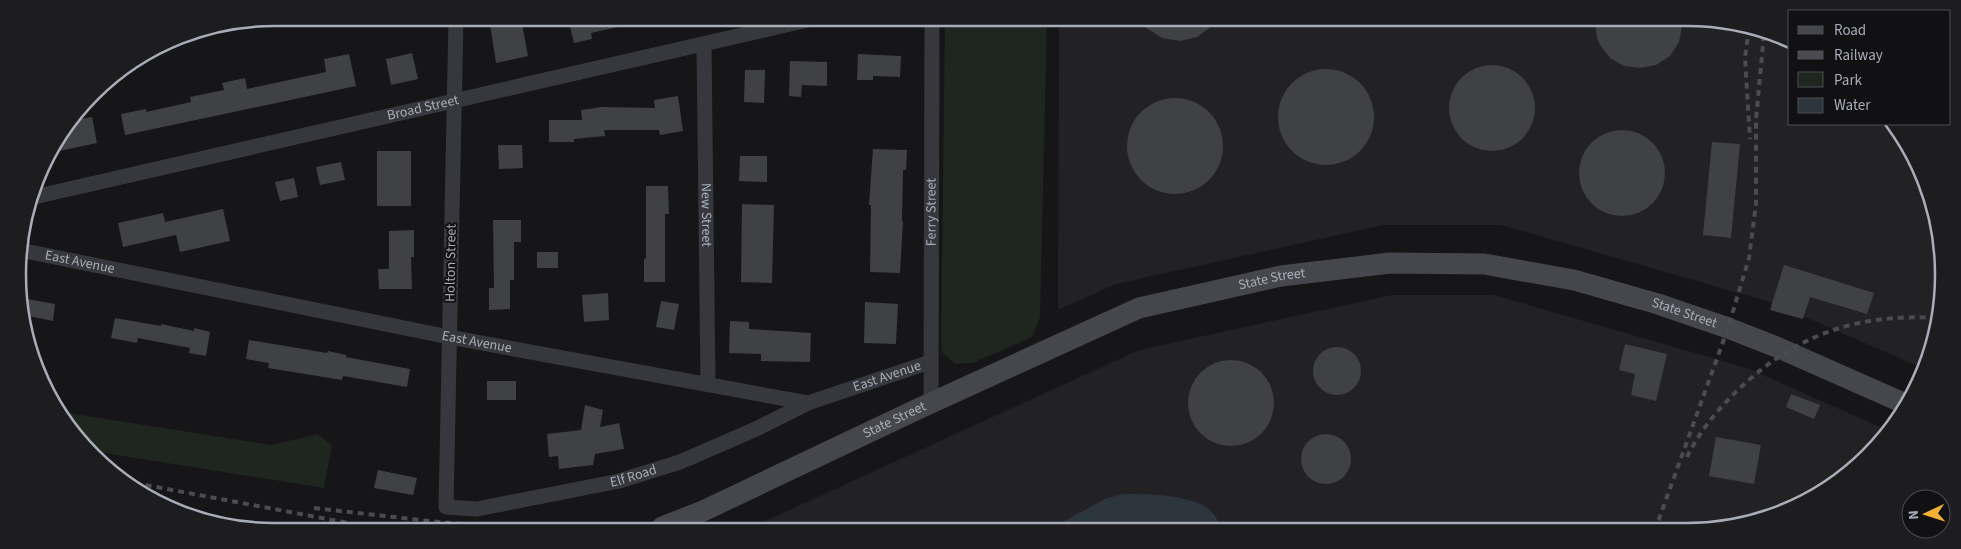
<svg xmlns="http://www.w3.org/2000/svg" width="1961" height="549" font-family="'Source Sans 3',sans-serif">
	<rect width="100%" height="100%" fill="#161618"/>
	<g fill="#222225">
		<path d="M 1059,20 L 1736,22 L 1790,44 L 1790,124 L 1892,124 L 1900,131 L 1939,224 L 1939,324 L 1922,368 L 1773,303 L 1501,225 L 1383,225 L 1116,284 L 1058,310 Z"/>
		<path d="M 1392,295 L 1494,295 L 1747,368 L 1887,430 L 1856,468 L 1785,512 L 1720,529 L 750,528 L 1139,350 Z"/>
	</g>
	<g fill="#1e261f">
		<path d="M 945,20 L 1047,20 L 1040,317 L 1032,337 L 973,363 L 955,364 L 942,352 L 941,341 Z"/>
		<path d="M 61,412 L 272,445 L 317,434 L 332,445 L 324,488 L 92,451 L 70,431 Z"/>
	</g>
	<path fill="#2c353c" d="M 1123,494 C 1150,494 1217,493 1219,528 L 1052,528 L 1105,499 Z"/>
	<g fill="#404145">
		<path d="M 489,18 L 521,18 L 528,56 L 496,63 Z"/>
		<path d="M 568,18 L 631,19 L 631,24 L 591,33 L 592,39 L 574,43 Z"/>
		<path d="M 1134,20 L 1219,21 L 1197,37 L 1180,41 L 1162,38 Z"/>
		<path d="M 1595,22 L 1683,22 L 1679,42 L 1670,56 L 1656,65 L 1640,68 L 1624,66 L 1610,58 L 1600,45 L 1597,38 Z"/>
		<path d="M 412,53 L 418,79 L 391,85 L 386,59 Z"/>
		<path d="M 349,54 L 356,86 L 125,135 L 121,114 L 146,109 L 146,112 L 191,102 L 190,97 L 224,90 L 222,83 L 245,78 L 247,89 L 326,72 L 324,59 Z"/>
		<path d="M 858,54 L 901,56 L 900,77 L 873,76 L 873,80 L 857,80 Z"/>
		<path d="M 790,61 L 827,62 L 827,86 L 802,85 L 801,97 L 789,96 Z"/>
		<circle cx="1492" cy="108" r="43"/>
		<circle cx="1326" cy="117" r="48"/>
		<path d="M 745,70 L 765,70 L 764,103 L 744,102 Z"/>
		<path d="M 678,96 L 683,131 L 660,135 L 659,130 L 604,130 L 605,136 L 574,139 L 574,142 L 549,142 L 549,120 L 582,120 L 581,110 L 602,107 L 655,108 L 654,100 Z"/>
		<circle cx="1175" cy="146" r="48"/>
		<path d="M 92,117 L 97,143 L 50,153 L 75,120 Z"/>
		<circle cx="1622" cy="173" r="43"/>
		<path d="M 1712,142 L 1740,144 L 1731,238 L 1703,235 Z"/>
		<path d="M 498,145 L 522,145 L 523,168 L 499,169 Z"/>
		<path d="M 873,149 L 907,150 L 906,170 L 903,170 L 902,221 L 903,221 L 900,273 L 870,272 L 871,205 L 869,205 Z"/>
		<rect x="377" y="151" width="34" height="55"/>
		<path d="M 740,156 L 767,156 L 767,182 L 739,181 Z"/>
		<path d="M 341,162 L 345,180 L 320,185 L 316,167 Z"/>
		<path d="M 294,178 L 298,197 L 280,201 L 275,182 Z"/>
		<path d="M 646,186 L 668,186 L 669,214 L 665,214 L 665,282 L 644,282 L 644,259 L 646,258 Z"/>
		<path d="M 742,204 L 774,205 L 772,283 L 741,282 Z"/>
		<path d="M 223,209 L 230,241 L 180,252 L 176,235 L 123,247 L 118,223 L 163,213 L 165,222 Z"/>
		<path d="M 493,220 L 521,220 L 521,242 L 514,242 L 514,280 L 510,280 L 510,309 L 489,310 L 489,288 L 494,288 Z"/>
		<path d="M 414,230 L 414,257 L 411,257 L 412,289 L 379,289 L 378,269 L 389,269 L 389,231 Z"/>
		<rect x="537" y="252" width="21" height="16"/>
		<path d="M 1784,265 L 1874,293 L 1867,314 L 1810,297 L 1803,319 L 1770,310 Z"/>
		<path d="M 608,293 L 609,320 L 584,322 L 582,295 Z"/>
		<path d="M 27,299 L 55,304 L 53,321 L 24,315 Z"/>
		<path d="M 661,301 L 679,304 L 674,330 L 656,327 Z"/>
		<path d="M 865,302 L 898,304 L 896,344 L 864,343 Z"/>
		<path d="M 115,318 L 161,326 L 161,324 L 194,331 L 194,328 L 210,332 L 206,356 L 189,353 L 190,348 L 138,338 L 137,343 L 111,338 Z"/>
		<path d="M 730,321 L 749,322 L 749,329 L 811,333 L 810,362 L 761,361 L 761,354 L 729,353 Z"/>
		<path d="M 249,340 L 327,353 L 328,351 L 346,355 L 346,357 L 410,369 L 407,387 L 343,376 L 342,380 L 268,368 L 269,363 L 246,359 Z"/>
		<path d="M 1625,344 L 1667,354 L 1656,401 L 1631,395 L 1635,374 L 1619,370 Z"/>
		<circle cx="1337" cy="371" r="24"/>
		<circle cx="1231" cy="403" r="43"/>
		<rect x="487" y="381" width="29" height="19"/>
		<path d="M 1791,394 L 1820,405 L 1814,419 L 1786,407 Z"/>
		<path d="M 585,405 L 603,410 L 600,427 L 619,423 L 624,449 L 595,454 L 593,465 L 559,469 L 558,456 L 549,457 L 547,434 L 581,430 Z"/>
		<circle cx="1326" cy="459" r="25"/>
		<path d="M 1716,437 L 1761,445 L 1754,484 L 1709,476 Z"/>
		<path d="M 378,470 L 417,478 L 413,495 L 374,488 Z"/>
	</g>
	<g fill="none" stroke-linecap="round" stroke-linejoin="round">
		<g stroke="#37383d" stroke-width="15">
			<path id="s1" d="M 456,18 L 446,507 L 477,509 L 619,481 L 680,462 L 756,429 L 808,403"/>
			<path id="s2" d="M 704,45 L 708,384"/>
			<path id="s3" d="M 34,197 L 812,19"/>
			<path id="s4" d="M 20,250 L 449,337 L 808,403 L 930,362"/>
			<path id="s5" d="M 931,403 L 932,20"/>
		</g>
		<path stroke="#45474d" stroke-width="21" id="s6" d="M 662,527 L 703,511 L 920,408 L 1139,308 L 1281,276 L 1390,263 L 1484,264 L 1574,280 L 1658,304 L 1728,328 L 1779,348 L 1908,405"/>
		<g stroke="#4a4c52" stroke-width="4" stroke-dasharray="6 5" stroke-linecap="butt">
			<path d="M 1749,28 L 1745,58 L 1750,139"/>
			<path d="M 1687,457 C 1699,432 1718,409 1738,390 C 1796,334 1859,313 1939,318"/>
			<path d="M 124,481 L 370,527"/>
			<path d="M 314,508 L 429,521 L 495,527"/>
			<path d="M 1652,529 L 1659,519 L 1728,328 L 1749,258 L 1756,204 L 1756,119 L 1764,34"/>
		</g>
	</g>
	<g text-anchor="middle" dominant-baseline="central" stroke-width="4" stroke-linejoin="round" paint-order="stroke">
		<g font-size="14" fill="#a8adb8" stroke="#111113">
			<text stroke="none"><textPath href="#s3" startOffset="399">Broad Street</textPath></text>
			<text stroke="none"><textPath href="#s5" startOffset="191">Ferry Street</textPath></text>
			<text stroke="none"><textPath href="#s2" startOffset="170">New Street</textPath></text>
			<text stroke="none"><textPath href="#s4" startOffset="61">East Avenue</textPath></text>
			<text transform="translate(451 263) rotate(-89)">Holton Street</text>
			<text stroke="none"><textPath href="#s6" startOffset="661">State Street</textPath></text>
			<text stroke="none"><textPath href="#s6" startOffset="1081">State Street</textPath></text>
			<text stroke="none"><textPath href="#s4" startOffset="466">East Avenue</textPath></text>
			<text stroke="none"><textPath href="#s4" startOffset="886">East Avenue</textPath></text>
			<text stroke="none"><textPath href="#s6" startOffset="256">State Street</textPath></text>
			<text stroke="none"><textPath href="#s1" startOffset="680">Elf Road</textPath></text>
		</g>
	</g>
	<path d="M0 0H1961V549H0ZM274 26H1687A248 248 0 0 1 1935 274V275A248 248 0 0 1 1687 523H274A248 248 0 0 1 26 275V274A248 248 0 0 1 274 26Z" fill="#1d1d20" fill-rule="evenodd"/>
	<path fill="none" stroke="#a8adb8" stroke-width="2.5" d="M274 26H1687A248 248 0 0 1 1935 274V275A248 248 0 0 1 1687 523H274A248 248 0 0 1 26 275V274A248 248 0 0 1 274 26Z"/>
	<rect x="1788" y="10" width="162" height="115" fill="#111113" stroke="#4d4f55"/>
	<rect x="1798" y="26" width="25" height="8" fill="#45474d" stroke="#4d4f55"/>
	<text x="1834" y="35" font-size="15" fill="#a8adb8">Road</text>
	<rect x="1798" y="51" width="25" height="8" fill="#4a4c52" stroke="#4d4f55"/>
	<text x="1834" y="60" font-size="15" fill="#a8adb8">Railway</text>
	<rect x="1798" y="72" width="25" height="15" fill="#1e261f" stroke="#4d4f55"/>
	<text x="1834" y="85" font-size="15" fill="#a8adb8">Park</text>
	<rect x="1798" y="98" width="25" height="15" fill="#2c353c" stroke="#4d4f55"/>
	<text x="1834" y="110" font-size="15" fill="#a8adb8">Water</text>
	<g transform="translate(1926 514) rotate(266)"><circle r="24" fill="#111113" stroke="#4d4f55"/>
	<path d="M0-4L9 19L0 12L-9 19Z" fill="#f2b134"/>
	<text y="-8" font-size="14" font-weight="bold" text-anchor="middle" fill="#a8adb8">N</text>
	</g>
</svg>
